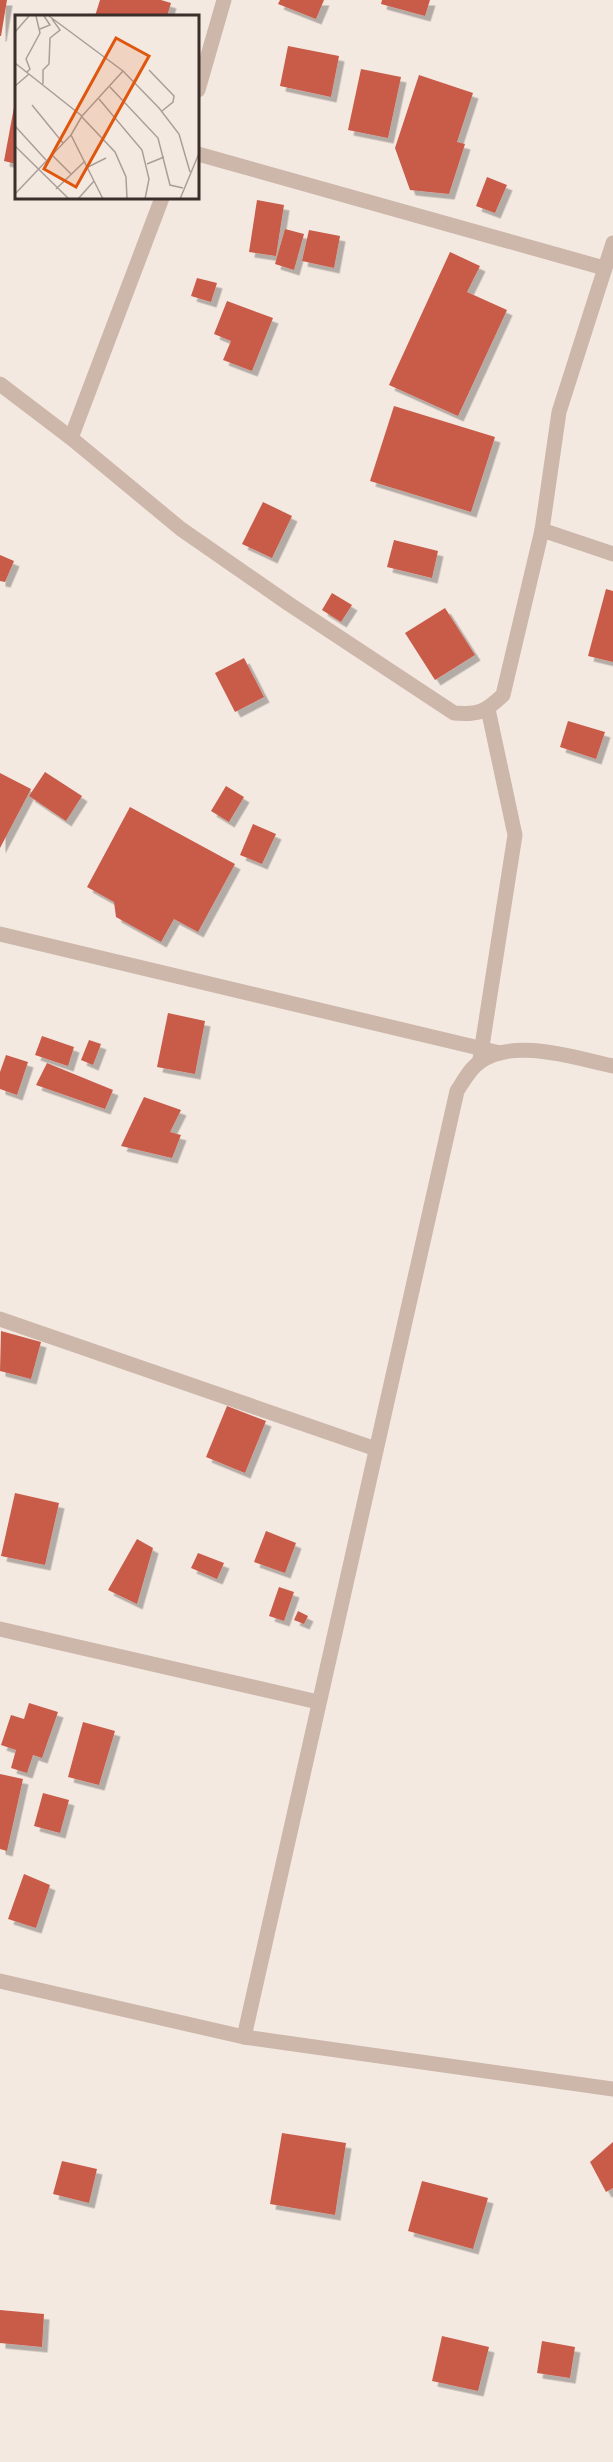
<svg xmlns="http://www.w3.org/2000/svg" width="613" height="2462" font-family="'Fira Sans Condensed',sans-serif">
	<defs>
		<filter id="shadow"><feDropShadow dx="5.5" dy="5.5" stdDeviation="0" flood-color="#0004"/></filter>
	</defs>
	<rect width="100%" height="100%" fill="#f4e9e1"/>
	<g fill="#c95b4a" filter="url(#shadow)">
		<path d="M 0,0 L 7,0 L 1,36 L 0,36 Z"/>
		<path d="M 100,0 L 161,0 L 171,3 L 167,16 L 95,16 Z"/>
		<path d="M 280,0 L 324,0 L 316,19 L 278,4 Z"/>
		<path d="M 382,0 L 430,0 L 425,16 L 381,4 Z"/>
		<path d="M 288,46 L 339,56 L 331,97 L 280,86 Z"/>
		<path d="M 361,69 L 401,77 L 388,138 L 348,130 Z"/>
		<path d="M 419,75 L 473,93 L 457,142 L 465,144 L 449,194 L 410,190 L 395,148 Z"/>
		<path d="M 15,102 L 16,102 L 16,164 L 4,161 Z"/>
		<path d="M 487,177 L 507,185 L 495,213 L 476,206 Z"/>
		<path d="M 257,200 L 284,205 L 276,256 L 249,252 Z"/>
		<path d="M 285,229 L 304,234 L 294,270 L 275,264 Z"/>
		<path d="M 309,230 L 340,236 L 334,268 L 302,261 Z"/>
		<path d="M 450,252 L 480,266 L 467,292 L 507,310 L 458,416 L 389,385 Z"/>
		<path d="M 197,278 L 217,283 L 211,302 L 191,296 Z"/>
		<path d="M 227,301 L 273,318 L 252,371 L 223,360 L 231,341 L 214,334 Z"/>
		<path d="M 394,406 L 495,437 L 471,512 L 370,481 Z"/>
		<path d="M 263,502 L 292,516 L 272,558 L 242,544 Z"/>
		<path d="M 394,540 L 438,551 L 432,578 L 387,567 Z"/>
		<path d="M 0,555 L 14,561 L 5,582 L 0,581 Z"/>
		<path d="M 606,589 L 613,591 L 613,662 L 588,656 Z"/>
		<path d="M 332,593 L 352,605 L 341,622 L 322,610 Z"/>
		<path d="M 445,608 L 475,655 L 435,680 L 405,633 Z"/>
		<path d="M 244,658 L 264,697 L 235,712 L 215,673 Z"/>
		<path d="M 568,721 L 605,732 L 596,759 L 560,747 Z"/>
		<path d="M 45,772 L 82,796 L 66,821 L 29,796 Z"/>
		<path d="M 0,773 L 31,789 L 0,848 Z"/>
		<path d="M 226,786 L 244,797 L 229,822 L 211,811 Z"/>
		<path d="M 130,807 L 235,864 L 198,932 L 174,919 L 161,942 L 116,917 L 114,902 L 87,887 Z"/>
		<path d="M 253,824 L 276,834 L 262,864 L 240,855 Z"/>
		<path d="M 168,1013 L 205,1021 L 195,1074 L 157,1067 Z"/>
		<path d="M 42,1036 L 74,1047 L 68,1066 L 35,1055 Z"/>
		<path d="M 89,1040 L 101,1044 L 93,1065 L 81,1060 Z"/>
		<path d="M 6,1055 L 28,1062 L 17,1095 L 0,1089 L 0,1072 Z"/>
		<path d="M 47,1063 L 113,1090 L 105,1109 L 36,1085 Z"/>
		<path d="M 144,1097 L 181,1110 L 170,1132 L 181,1135 L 172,1158 L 121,1146 Z"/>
		<path d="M 1,1331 L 41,1342 L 31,1379 L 0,1371 Z"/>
		<path d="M 227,1406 L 266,1421 L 245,1473 L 206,1457 Z"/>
		<path d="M 15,1493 L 59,1503 L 45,1565 L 1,1556 Z"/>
		<path d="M 266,1531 L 296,1543 L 285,1573 L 254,1562 Z"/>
		<path d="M 137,1539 L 153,1548 L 137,1604 L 108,1590 Z"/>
		<path d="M 198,1553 L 224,1563 L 217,1579 L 191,1568 Z"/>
		<path d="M 279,1587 L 294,1592 L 284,1621 L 269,1616 Z"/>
		<path d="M 298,1611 L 308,1616 L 304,1624 L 294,1620 Z"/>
		<path d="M 29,1703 L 58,1712 L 42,1758 L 33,1755 L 27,1773 L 11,1768 L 16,1750 L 1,1745 L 11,1715 L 24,1719 Z"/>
		<path d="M 83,1722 L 115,1731 L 99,1785 L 68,1777 Z"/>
		<path d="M 0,1774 L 23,1779 L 7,1851 L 0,1849 Z"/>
		<path d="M 43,1793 L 69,1800 L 60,1833 L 34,1826 Z"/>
		<path d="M 24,1874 L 50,1885 L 36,1928 L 8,1919 Z"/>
		<path d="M 282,2133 L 346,2143 L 335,2215 L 270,2204 Z"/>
		<path d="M 613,2142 L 613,2188 L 606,2192 L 590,2162 Z"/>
		<path d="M 62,2161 L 97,2169 L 89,2203 L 53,2194 Z"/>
		<path d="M 422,2181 L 488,2198 L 473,2249 L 408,2231 Z"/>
		<path d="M 0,2310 L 44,2314 L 42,2347 L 0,2343 Z"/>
		<path d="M 442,2336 L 489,2347 L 478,2391 L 432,2381 Z"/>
		<path d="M 542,2341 L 575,2347 L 570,2378 L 537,2373 Z"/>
	</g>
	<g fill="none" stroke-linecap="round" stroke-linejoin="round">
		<g stroke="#cdb7ab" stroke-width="15">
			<path d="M 198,90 L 224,0"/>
			<path d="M 198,154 L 604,268"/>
			<path d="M 0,384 L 71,438 L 181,529 L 289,604 L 454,713 C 479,715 485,712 503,695 L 542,530 L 559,412 L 613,243"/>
			<path d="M 71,438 L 162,198"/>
			<path d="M 542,530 L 613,554"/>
			<path d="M 0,934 L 500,1053"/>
			<path d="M 480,1059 L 515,835 L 488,709"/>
			<path d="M 0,1319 L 376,1449"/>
			<path d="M 0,1629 L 318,1702"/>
			<path d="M 0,1981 L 244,2037 L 613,2089"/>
			<path d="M 244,2037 L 457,1091 C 463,1082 470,1068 480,1062 C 514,1037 575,1058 613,1066"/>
		</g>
	</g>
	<g transform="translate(15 15)">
		<rect width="184" height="184" fill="#f4e9e1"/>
		<path fill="none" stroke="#aa9e98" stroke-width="1.5" d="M 34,1 L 108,56 L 144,93 L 164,119 L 175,157M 25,14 L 35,10 L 29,1M 0,17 L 14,1M 0,48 L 67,101 L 108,56M 134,55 L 159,81 L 158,87 L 147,96M 12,57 L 15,54 L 11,44 L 25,18 L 21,1M 28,69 L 28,55 L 34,49 L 35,23 L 45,15 L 37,4M 0,71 L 14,59M 95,72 L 143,123 L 155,170 L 168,173M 84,84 L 127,135 L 134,164 L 130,184M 17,90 L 48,128M 66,101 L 100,137 L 111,162 L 112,184M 0,111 L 31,145M 56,120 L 67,101M 0,131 L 54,184M 37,140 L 56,159M 132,149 L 149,142M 73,152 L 91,143M 41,174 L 70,146M 0,179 L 56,120 L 88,184M 63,184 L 79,166M 165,184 L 185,136"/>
		<path fill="#df570e" fill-opacity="0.15" stroke="#df570e" stroke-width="3" d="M 101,23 L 134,41 L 61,172 L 29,154 Z"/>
		<rect width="184" height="184" fill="none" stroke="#3b2e2b" stroke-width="3"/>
	</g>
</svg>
